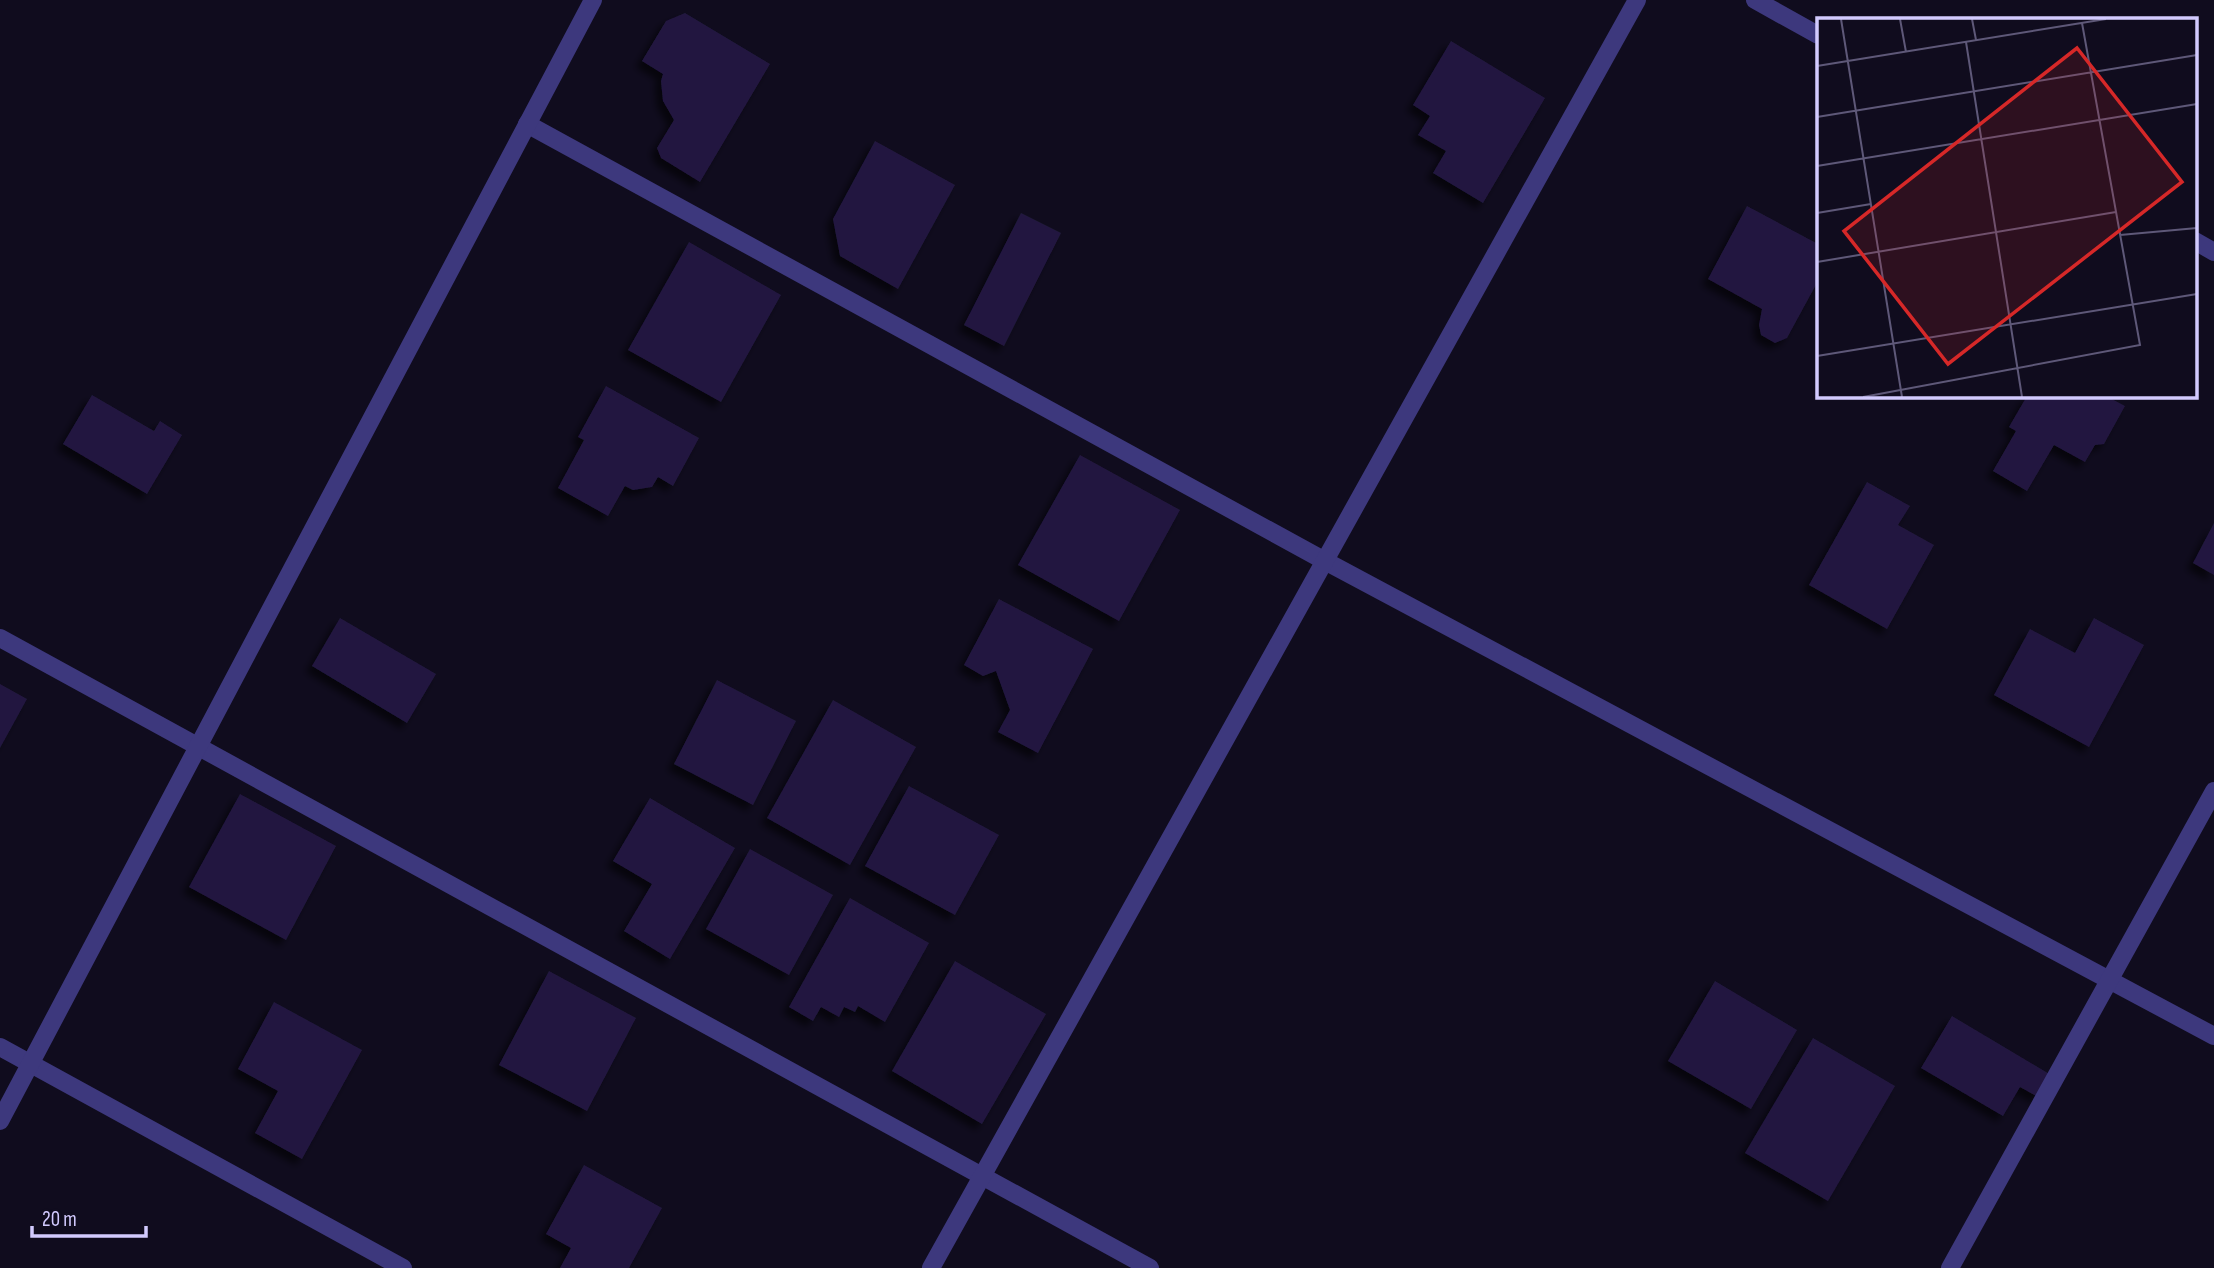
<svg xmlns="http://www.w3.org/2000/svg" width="2214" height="1268" font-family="'Sofia Sans Condensed',sans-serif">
	<defs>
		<filter id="shadow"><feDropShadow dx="-6" dy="6" stdDeviation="3.5" flood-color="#0009"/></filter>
	</defs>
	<rect width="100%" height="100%" fill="#100c1e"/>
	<g fill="#22193f" filter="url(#shadow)">
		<path d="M 685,13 L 770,64 L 700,182 L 661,158 L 657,148 L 674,120 L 663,101 L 661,81 L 663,74 L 642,61 L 666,21 Z"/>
		<path d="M 1451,41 L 1545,98 L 1483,203 L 1433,173 L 1446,151 L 1418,135 L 1430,116 L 1413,105 Z"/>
		<path d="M 875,141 L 955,185 L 898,289 L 840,256 L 833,219 Z"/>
		<path d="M 1747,206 L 1818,244 L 1818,281 L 1787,338 L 1775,343 L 1761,335 L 1759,325 L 1762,309 L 1708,279 Z"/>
		<path d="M 1021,213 L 1061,233 L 1004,346 L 964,325 Z"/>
		<path d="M 689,242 L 781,295 L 721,402 L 628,350 Z"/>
		<path d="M 606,386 L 699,438 L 673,486 L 658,477 L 652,487 L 633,490 L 625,486 L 608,516 L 558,488 L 584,440 L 578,437 Z"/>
		<path d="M 92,395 L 154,431 L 160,421 L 182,435 L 147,494 L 63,444 Z"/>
		<path d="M 2027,396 L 2106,396 L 2125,406 L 2104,444 L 2095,445 L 2085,462 L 2054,445 L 2027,491 L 1993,471 L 2016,431 L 2009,427 Z"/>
		<path d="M 1080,455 L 1180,510 L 1119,621 L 1018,565 Z"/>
		<path d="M 1867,482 L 1910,506 L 1898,525 L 1934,545 L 1887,629 L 1809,585 Z"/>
		<path d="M 2214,523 L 2214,575 L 2193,563 Z"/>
		<path d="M 999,599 L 1093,649 L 1038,753 L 998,732 L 1010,710 L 996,671 L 983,676 L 964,665 Z"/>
		<path d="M 340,618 L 436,674 L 407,723 L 312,666 Z"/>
		<path d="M 2094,618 L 2144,645 L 2089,747 L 1994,695 L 2030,629 L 2075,653 Z"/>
		<path d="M 717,680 L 796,721 L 753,805 L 674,764 Z"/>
		<path d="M 0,684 L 27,699 L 0,748 Z"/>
		<path d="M 833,700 L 916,747 L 850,865 L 767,818 Z"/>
		<path d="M 909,786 L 999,835 L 955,915 L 865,866 Z"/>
		<path d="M 240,794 L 336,846 L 286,940 L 189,887 Z"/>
		<path d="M 650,798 L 735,848 L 670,959 L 624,931 L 652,884 L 613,861 Z"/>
		<path d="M 750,849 L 833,895 L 789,975 L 706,929 Z"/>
		<path d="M 850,898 L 929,943 L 885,1022 L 858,1006 L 855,1012 L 844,1007 L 839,1017 L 821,1007 L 813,1021 L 789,1007 Z"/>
		<path d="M 955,961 L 1046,1014 L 982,1124 L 892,1071 Z"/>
		<path d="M 549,971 L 636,1018 L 587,1111 L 499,1065 Z"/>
		<path d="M 1715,981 L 1797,1030 L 1751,1109 L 1668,1061 Z"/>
		<path d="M 274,1002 L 362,1050 L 302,1159 L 255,1133 L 278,1091 L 238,1069 Z"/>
		<path d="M 1952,1016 L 2051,1075 L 2038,1097 L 2020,1087 L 2003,1116 L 1921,1068 Z"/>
		<path d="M 1813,1038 L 1895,1086 L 1828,1201 L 1745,1153 Z"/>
		<path d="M 584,1165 L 662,1208 L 629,1268 L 560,1268 L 571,1248 L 546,1234 Z"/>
	</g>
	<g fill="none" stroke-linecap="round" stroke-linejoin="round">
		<g stroke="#3d387d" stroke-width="18">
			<path d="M 1755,0 L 1818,35"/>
			<path d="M 527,124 L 1325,561 L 2214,1036"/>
			<path d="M 2195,241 L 2214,252"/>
			<path d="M 0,638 L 1150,1268"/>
			<path d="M 0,1047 L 403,1268"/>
			<path d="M 0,1121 L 593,0"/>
			<path d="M 931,1268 L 1637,0"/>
			<path d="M 1950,1268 L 2214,791"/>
		</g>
	</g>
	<g transform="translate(1817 18)">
		<rect width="380" height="380" fill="#100c1e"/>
		<path fill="none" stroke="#5e5878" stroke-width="2" d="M 24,1 L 85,379M 83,1 L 89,34M 155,1 L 159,22M 149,24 L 205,379M 0,48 L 289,1M 0,99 L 380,37M 0,148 L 380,86M 0,195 L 54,186M 303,217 L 380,210M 0,244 L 299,194M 0,338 L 380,276M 46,379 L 323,327 L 265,5"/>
		<path fill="#d62828" fill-opacity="0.15" stroke="#d62828" stroke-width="3.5" d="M 260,30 L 365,164 L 131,346 L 27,213 Z"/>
		<rect width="380" height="380" fill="none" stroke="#d2cafe" stroke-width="3.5"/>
	</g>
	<path d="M32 1226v10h114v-10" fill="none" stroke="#d2cafe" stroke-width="3.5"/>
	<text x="42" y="1226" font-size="21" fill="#d2cafe" stroke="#100c1e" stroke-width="5" paint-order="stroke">20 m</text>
</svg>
